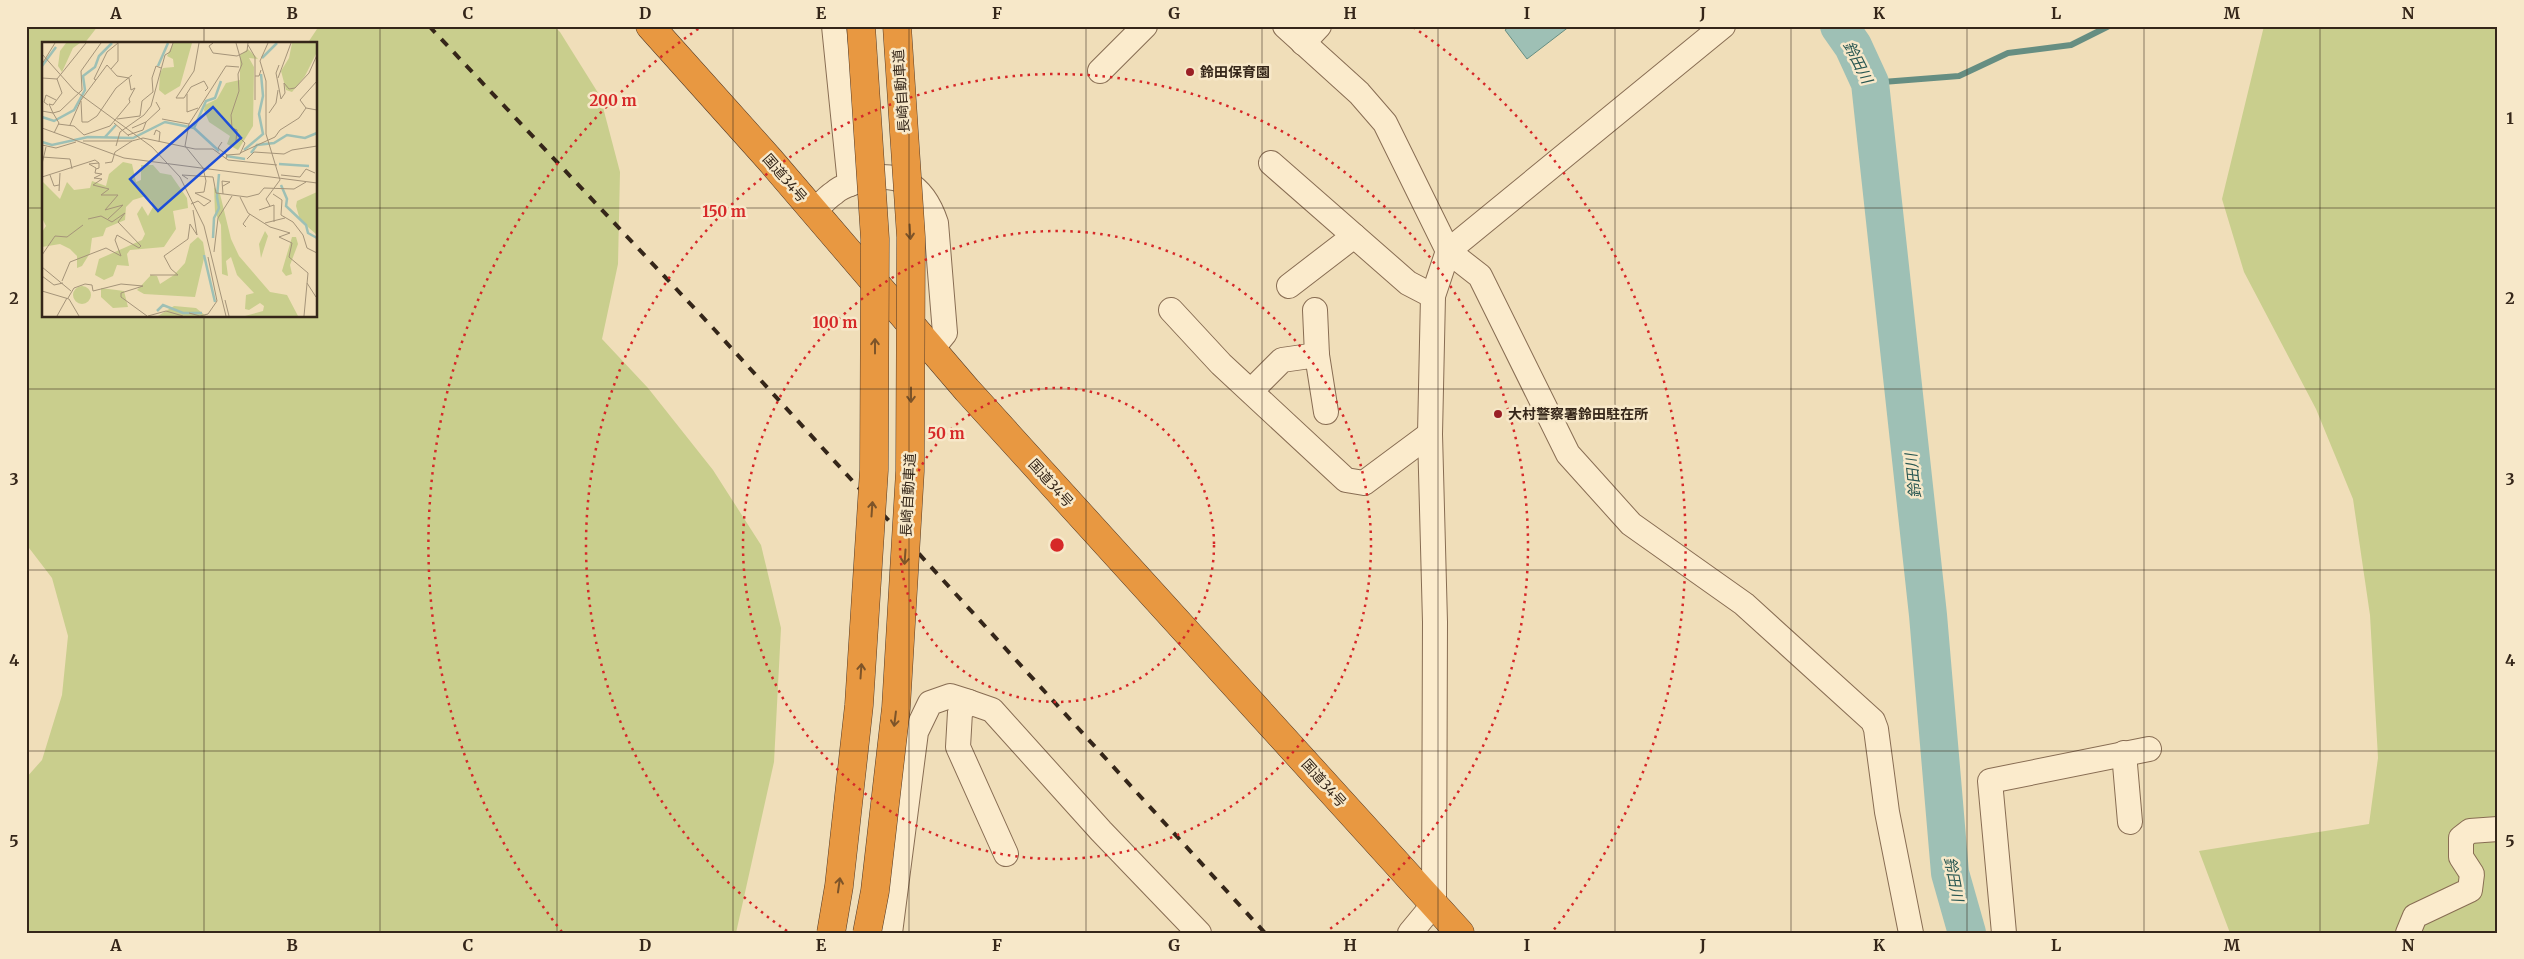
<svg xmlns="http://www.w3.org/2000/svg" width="2524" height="959" font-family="Merriweather,'Noto Sans JP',serif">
	<rect width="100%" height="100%" fill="#f0deb9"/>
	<g fill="#c9ce8d">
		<path d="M 26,26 L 98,26 L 84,44 L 44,44 L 44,316 L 316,316 L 316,44 L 307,44 L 319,26 L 554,26 L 560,32 L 600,96 L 620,172 L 618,264 L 602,339 L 648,388 L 713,470 L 761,545 L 781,628 L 774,762 L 736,933 L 26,933 L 26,778 L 42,760 L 62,695 L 68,636 L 52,578 L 26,544 Z"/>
		<path d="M 2264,26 L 2498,26 L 2498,933 L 2230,933 L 2199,851 L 2369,824 L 2378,758 L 2370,615 L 2353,499 L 2316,409 L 2244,272 L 2222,199 Z"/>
	</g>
	<path fill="#9ec0b5" stroke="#668e82" d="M 1510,26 L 1570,26 L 1527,59 L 1505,30 Z"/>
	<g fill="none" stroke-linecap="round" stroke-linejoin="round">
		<path stroke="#668e82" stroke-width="6" d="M 1870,83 L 1959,76 L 2008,53 L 2071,45 L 2109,26"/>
		<path stroke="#9ec0b5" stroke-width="38" d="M 1839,26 L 1853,46 L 1870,83 L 1928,615 L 1950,873 L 1967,933"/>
		<defs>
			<g id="street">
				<path d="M 834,26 L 850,184"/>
				<path d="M 1285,26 L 1359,93 L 1385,123 L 1448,251 L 1480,276 L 1568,454 L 1631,524 L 1744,604 L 1873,721 L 1876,729 L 1887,812 L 1911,933"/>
				<path d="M 1303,43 L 1319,26"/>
				<path d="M 1100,71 L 1145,26"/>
				<path d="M 1271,163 L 1408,283 L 1433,296"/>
				<path d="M 814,212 C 820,206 826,198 834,193 C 840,187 850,184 858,181 C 898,169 923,184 936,223 L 945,333 L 932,349"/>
				<path d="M 1289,286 L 1354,236"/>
				<path d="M 1171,310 L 1221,364 L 1346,480 L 1364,483 L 1430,434"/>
				<path d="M 1315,310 L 1317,355"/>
				<path d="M 1251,391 L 1282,360 L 1317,355 L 1326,412"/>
				<path d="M 2124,753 L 2130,822"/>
				<path d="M 1006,854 L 958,747 L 960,712 L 969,702 L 992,710 L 1101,831 L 1199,933"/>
				<path d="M 890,933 L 916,732 L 930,703 L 950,696 L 969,702"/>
				<path d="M 1410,933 L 1434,904 L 1435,622 L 1430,434 L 1433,296 L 1448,251 L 1723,26"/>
				<path d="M 2004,933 L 1990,781 L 2149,749"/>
				<path d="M 2408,933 L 2415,916 L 2470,890 L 2472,874 L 2461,857 L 2461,838 L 2470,831 L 2498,829"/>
			</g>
			<path id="highway" d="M 650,26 L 770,160 L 967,390 L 1460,933"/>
		</defs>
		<use href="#street" stroke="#886d53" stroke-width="26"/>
		<use href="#highway" stroke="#543b28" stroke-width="29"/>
		<use href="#street" stroke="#fbebcc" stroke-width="24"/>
		<use href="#highway" stroke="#e89841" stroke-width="28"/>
		<path stroke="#352619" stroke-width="4" stroke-dasharray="9 9" stroke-linecap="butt" d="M 429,26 L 713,328 L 1265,933"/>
		<defs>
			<g id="highway-bridge">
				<path d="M 831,933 L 839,886 L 859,705 L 874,470 L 875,239 L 861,26"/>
				<path d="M 867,933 L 875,891 L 896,708 L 910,471 L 911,237 L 897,26"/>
			</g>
		</defs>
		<use href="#highway-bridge" stroke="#543b28" stroke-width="29" stroke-linecap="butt"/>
		<use href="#highway-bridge" stroke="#e89841" stroke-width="28"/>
	</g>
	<defs><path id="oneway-shaft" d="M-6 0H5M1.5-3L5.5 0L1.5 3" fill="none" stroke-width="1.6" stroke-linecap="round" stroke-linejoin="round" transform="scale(1.25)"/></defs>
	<g stroke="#7d5429">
		<use href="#oneway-shaft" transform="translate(910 232) rotate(87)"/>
		<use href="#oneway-shaft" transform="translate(875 346) rotate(-90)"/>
		<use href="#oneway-shaft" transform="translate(911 395) rotate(90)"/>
		<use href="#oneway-shaft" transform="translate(872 509) rotate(-86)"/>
		<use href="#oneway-shaft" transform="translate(905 557) rotate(94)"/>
		<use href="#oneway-shaft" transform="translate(861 671) rotate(-86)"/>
		<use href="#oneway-shaft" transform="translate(895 719) rotate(97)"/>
		<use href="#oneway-shaft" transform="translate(839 885) rotate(-82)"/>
	</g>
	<path fill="none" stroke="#352619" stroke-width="1" stroke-opacity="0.55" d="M 204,26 L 204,44M 380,26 L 380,933M 557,26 L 557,933M 733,26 L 733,933M 909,26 L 909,933M 1086,26 L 1086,933M 1262,26 L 1262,933M 1438,26 L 1438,933M 1615,26 L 1615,933M 1791,26 L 1791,933M 1967,26 L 1967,933M 2144,26 L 2144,933M 2320,26 L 2320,933M 26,208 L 44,208M 316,208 L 2498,208M 204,316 L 204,933M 26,389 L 2498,389M 26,570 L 2498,570M 26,751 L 2498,751"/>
	<g fill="none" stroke="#d62828" stroke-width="2.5" stroke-dasharray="2.5 5">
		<circle cx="1057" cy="545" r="157"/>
		<circle cx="1057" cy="545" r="314"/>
		<path d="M787 931A471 471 0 1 1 1327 931"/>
		<path d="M562 932A628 628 0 0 1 701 27M1413 27A628 628 0 0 1 1552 932"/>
	</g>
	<g fill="#9a1f25" stroke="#f7e8c9" stroke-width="2">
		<circle cx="1190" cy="72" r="5"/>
		<circle cx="1498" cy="414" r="5"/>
	</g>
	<g text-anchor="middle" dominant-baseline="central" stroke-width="5" stroke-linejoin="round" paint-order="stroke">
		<g font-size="14" font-weight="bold" fill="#352619" stroke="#f7e8c9" text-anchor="start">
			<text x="1200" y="72">鈴田保育園</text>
			<text x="1508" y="414">大村警察署鈴田駐在所</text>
		</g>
		<g font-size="14" fill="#352619" stroke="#f7e8c9">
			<text transform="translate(901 91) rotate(-94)">長崎自動車道</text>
			<text transform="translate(785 178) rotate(49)">国道34号</text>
			<text transform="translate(1051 483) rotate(48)">国道34号</text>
			<text transform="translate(908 495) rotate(-87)">長崎自動車道</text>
			<text transform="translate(1324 783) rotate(48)">国道34号</text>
		</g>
		<g font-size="15" font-style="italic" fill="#275651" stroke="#f7e8c9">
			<text transform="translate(1858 62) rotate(63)">鈴田川</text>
			<text transform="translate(1913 476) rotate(-96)">鈴田川</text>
			<text transform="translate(1954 879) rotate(79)">鈴田川</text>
		</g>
	</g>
	<g transform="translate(42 42)">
		<rect width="275" height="275" fill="#f0deb9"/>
		<path d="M 24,1 L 38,1 L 31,6 L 20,30 L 16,24 L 18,9 ZM 131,1 L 150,1 L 138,44 L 123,53 L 117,48 L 118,31 L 121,26 L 132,25 L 131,17 L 125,14 ZM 250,1 L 275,1 L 275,10 L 263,34 L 250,50 L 244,48 L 239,29 L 247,16 ZM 206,7 L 216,17 L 207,16 L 212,25 L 211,84 L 196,108 L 185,102 L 188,94 L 167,80 L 162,68 L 163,63 L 175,57 L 184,41 L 198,38 L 198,13 ZM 81,120 L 90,122 L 94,140 L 99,138 L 99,123 L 111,123 L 118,131 L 129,133 L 145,156 L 146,166 L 131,169 L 134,187 L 122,205 L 88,208 L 85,212 L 87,224 L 75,223 L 71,234 L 62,238 L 53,233 L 57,217 L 100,198 L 103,192 L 95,172 L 100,164 L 106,174 L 111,165 L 110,159 L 104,154 L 91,158 L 84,165 L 83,178 L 64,186 L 61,194 L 50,196 L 48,211 L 40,224 L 35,226 L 35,214 L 28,207 L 18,202 L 0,205 L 0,190 L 4,184 L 0,176 L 0,139 L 18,157 L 25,140 L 32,148 L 48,146 L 50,139 L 64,144 L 67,132 ZM 172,145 L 178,152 L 189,197 L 197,214 L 228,250 L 245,253 L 256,274 L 203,274 L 221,269 L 222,264 L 218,261 L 207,268 L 203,267 L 204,253 L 212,251 L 195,233 L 189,215 L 184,219 L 186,234 L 180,232 L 179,183 L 173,170 ZM 275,150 L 275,193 L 258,178 L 254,164 L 255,159 ZM 223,189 L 226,194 L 219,216 L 217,202 ZM 156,195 L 161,200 L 163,212 L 153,255 L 102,252 L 95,248 L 109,233 L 115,234 L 118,242 L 132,233 L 143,221 L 148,202 ZM 250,195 L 254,195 L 256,202 L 248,223 L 250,232 L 244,234 L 240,229 ZM31 253a9 9 0 1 1 18 0a9 9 0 1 1-18 0ZM 59,246 L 82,249 L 86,265 L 71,266 L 59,255 ZM 132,264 L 154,266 L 164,274 L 116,274 Z" fill="#c9ce8d"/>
		<path fill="none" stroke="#9ec0b5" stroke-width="2.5" d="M 220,16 L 235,1M 0,24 L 14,5M 116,24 L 126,1M 0,75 L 12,79 L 32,68 L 43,48 L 41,34 L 53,25 L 57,14 L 70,1M 152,86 L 164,59 L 173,56 L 179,39M 63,95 L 74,83M 0,100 L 10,103 L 46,95 L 91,96 L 123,80 L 152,86 L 177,109M 202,108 L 221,92 L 217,72 L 221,54 L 219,32M 209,111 L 215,103 L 232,101 L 245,93 L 263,96 L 275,91M 184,114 L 203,117M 237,122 L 267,124M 239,143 L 245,157 L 244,164 L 264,183 L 266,191 L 275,196M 171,196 L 172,176 L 177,166 L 175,155 L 177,132M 162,213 L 173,260M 115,269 L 121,263 L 141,271 L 160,271"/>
		<path fill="none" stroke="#a59479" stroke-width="1" d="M 157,1 L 152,29 L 134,56 L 142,56 L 149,45 L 162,39 L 166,46 L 163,49M 171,1 L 167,4 L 171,11 L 195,14 L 205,9 L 206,1M 226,1 L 218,19 L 224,39 L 224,92 L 238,138 L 224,157 L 228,164M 206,3 L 213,15 L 213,34M 0,12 L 32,48 L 110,105 L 138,135 L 162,184 L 184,274M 0,22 L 13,1M 237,23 L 234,31 L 239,57 L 243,51 L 242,41 L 247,47 L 253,46 L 267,31 L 275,13M 69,27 L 76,19 L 76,1M 0,36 L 15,37 L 44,1M 236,36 L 249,1M 15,37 L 20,51 L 11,63 L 7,62 L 11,71 L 18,69 L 40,48 L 39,29 L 59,1M 54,38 L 52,37 L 65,10 L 76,1M 275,39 L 258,58 L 264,66 L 275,68M 145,52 L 145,70 L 156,66M 213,58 L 213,34 L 217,34 L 219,28M 39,59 L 40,80 L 46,80 L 55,74 L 74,46 L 90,33M 6,63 L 2,60 L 4,53 L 14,58M 0,69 L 11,71 L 17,81 L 12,91M 227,71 L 234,61 L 236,48M 75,77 L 98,74 L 100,59 L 111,50 L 110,36 L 114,24 L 119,26M 120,77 L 147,82M 72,81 L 87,94M 16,82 L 32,84 L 42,93 L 68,84 L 88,60 L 87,57 L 93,46 L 89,48 L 87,36 L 75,34 L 65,23 L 39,58M 28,83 L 39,58M 0,86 L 82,116 L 275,141M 90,86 L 104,80 L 118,67 L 114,60M 86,93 L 101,88 L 104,80M 112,93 L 114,88 L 118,90 L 117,100M 41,99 L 90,99 L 101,96 L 153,107 L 171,107 L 186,118 L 235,123M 180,100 L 176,106 L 185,113M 0,103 L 14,106 L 34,100M 74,104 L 78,90 L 102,73 L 109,64 L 123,13 L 128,10 L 131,1M 198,111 L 233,95 L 238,88 L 257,76 L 264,66M 0,115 L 28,117 L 30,127M 184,117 L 185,113 L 198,112 L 203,101 L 199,97 L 194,99 L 195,88 L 190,86 L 189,73 L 197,49 L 196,32 L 200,22 L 194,1M 205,117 L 212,110 L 242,112 L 250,108 L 275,104M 63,121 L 70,120 L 73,110 L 90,99M 0,122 L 4,105M 54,127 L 57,126 L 57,121 L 47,122 L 54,126 L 53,131 L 60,132 L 52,136 L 60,137M 8,133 L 12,144 L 17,143M 239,133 L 258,135 L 264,127 L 273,131M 0,135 L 53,118 L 57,121M 60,137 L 51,143 L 67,147 L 59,153 L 76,153 L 63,168 L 81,163M 146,137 L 140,133 L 171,135 L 174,151 L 205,155 L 217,152 L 222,146 L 252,147 L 264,140M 181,144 L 188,140 L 180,139 L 181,152M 17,149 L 18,131M 231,152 L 240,158 L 239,173 L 251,180 L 261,193 L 265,206 L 275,211M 198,155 L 206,171 L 228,185 L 248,191 L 237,195M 149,162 L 156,159 L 162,164 L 169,159 L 153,151 L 162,150 L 164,139 L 161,126 L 143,104 L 147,82 L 184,24 L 197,25M 217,168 L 232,163 L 232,180M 46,177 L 59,174 L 70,180 L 83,171 L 76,180 L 99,204M 66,177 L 81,163M 223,181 L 243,176M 204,185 L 201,182 L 208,172M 237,195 L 250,201 L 247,215 L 266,231 L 262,274M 172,210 L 176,176 L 190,154M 0,213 L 13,194 L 25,195 L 41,183M 0,225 L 29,249M 108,233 L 136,233 L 129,227 L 122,214 L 146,197 L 148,182 L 155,193 L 151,168M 0,234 L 12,243 L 21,241M 20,239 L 28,220 L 64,206 L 79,214 L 73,198 L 75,193 L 97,206 L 99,204M 265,241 L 274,255M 101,244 L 79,251 L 79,255 L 105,274M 0,249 L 27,257 L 37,274M 26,256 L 32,246 L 43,242 L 50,243 L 51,249 L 79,242 L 101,244M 183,258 L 187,274M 147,271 L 158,274 L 166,272 L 175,259 L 166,215M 15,274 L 25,256M 106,274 L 124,269 L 141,274"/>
		<path fill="#1d4ed8" fill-opacity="0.15" stroke="#1d4ed8" stroke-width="2.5" d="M 171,65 L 199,96 L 116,169 L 88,137 Z"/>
		<rect width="275" height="275" fill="none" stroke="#352619" stroke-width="2.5"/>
	</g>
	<circle cx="1057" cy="545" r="8" fill="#d62828" stroke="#f7e8c9" stroke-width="2.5"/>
	<g font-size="15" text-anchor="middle" font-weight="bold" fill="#d62828" stroke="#f7e8c9" stroke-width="5" stroke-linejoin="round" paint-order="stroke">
		<text x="613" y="106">200 m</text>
		<text x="724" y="217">150 m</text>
		<text x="835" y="328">100 m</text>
		<text x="946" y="439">50 m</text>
	</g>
	<rect width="2524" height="959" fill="none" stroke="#f7e8c9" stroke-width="55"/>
	<rect x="28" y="28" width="2468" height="904" fill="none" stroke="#352619" stroke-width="2"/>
	<g font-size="16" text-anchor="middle" font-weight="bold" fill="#352619">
		<text x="116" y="19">A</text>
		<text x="292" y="19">B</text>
		<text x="468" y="19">C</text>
		<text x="645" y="19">D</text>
		<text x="821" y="19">E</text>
		<text x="997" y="19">F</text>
		<text x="1174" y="19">G</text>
		<text x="1350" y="19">H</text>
		<text x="1527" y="19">I</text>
		<text x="1703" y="19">J</text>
		<text x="1879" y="19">K</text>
		<text x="2056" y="19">L</text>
		<text x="2232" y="19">M</text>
		<text x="2408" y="19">N</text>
		<text x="14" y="124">1</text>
		<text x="2510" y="124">1</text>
		<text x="14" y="304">2</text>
		<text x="2510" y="304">2</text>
		<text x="14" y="485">3</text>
		<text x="2510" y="485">3</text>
		<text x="14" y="666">4</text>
		<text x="2510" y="666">4</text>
		<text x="14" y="847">5</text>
		<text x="2510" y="847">5</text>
		<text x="116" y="951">A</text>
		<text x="292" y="951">B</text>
		<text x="468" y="951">C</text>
		<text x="645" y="951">D</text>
		<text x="821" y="951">E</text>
		<text x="997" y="951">F</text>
		<text x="1174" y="951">G</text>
		<text x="1350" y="951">H</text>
		<text x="1527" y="951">I</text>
		<text x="1703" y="951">J</text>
		<text x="1879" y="951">K</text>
		<text x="2056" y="951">L</text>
		<text x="2232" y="951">M</text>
		<text x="2408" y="951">N</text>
	</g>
</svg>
